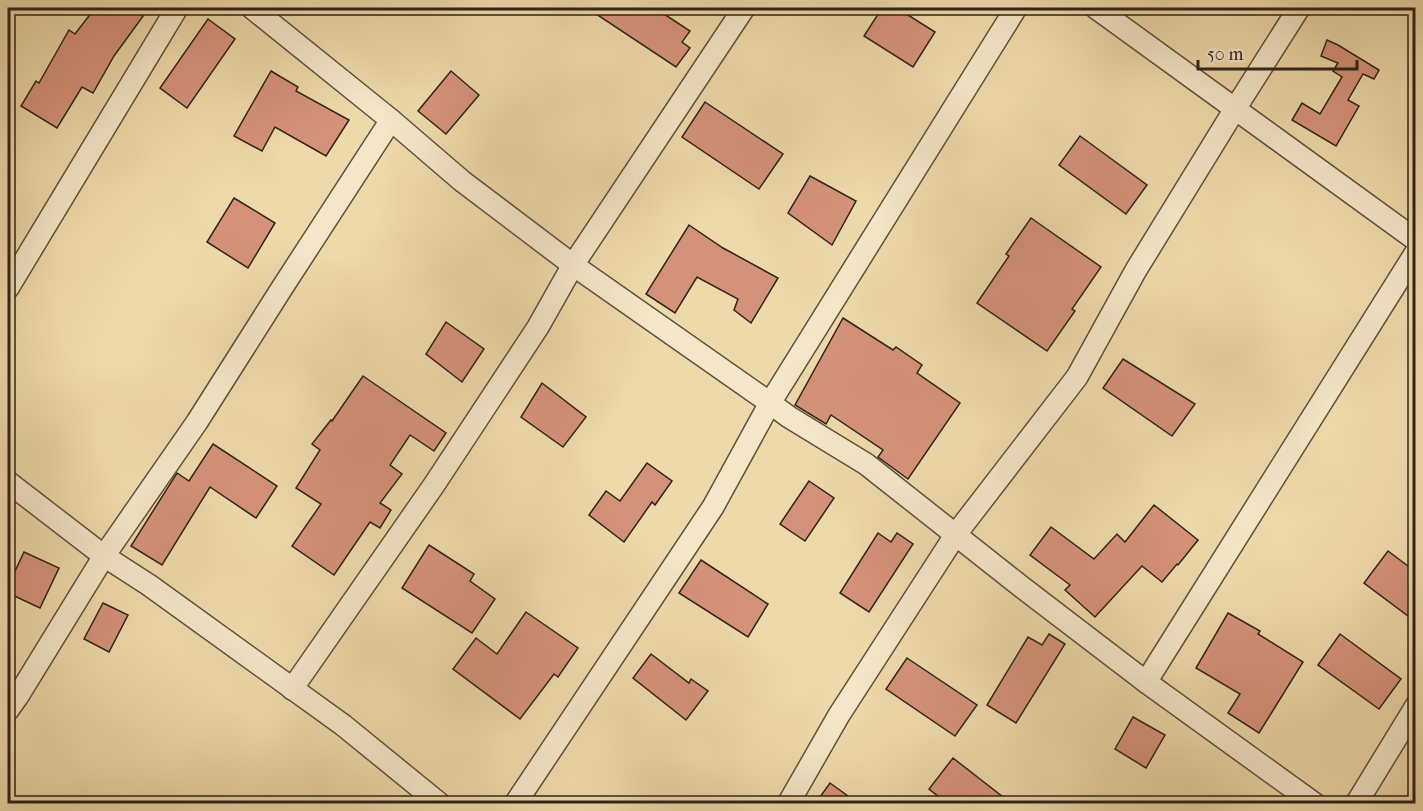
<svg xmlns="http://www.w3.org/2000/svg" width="1423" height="811" font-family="'IM FELL French Canon',serif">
	<rect width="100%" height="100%" fill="#eed9aa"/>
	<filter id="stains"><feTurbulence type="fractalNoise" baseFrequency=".00333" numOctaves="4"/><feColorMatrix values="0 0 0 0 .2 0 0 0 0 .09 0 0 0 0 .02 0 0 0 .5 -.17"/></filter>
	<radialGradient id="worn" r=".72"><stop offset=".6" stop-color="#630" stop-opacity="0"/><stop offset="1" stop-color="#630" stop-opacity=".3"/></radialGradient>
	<g fill="#d5927a" stroke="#2f2318" stroke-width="1.5">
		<path d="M 95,8 L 149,8 L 114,56 L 93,93 L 82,87 L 57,128 L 21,106 L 36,81 L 39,83 L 69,30 L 75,34 Z"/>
		<path d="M 587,8 L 655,8 L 690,31 L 682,42 L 690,48 L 676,67 Z"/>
		<path d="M 882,8 L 897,8 L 935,32 L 913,67 L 864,36 Z"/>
		<path d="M 208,19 L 235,39 L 187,108 L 160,88 Z"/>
		<path d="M 1327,40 L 1338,45 L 1379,70 L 1374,79 L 1363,74 L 1348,100 L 1359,106 L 1336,146 L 1292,120 L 1302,103 L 1320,114 L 1342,77 L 1333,71 L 1338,63 L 1321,56 Z"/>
		<path d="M 271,71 L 298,87 L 296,91 L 349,120 L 326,156 L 275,127 L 262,151 L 234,136 Z"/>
		<path d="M 451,71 L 479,95 L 446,134 L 418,111 Z"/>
		<path d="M 705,102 L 783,154 L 759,189 L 682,137 Z"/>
		<path d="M 1080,136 L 1147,185 L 1126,214 L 1059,165 Z"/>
		<path d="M 810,176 L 856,201 L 832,245 L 788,213 Z"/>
		<path d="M 234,198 L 275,223 L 248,268 L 207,242 Z"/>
		<path d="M 1031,218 L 1101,267 L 1072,309 L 1075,311 L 1047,351 L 977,303 L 1009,256 L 1006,254 Z"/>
		<path d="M 689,225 L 723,248 L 778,278 L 751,323 L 734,310 L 738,299 L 697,277 L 675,313 L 646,294 Z"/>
		<path d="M 843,318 L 893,350 L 896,347 L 922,365 L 917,373 L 960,403 L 908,479 L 878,457 L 883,450 L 831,415 L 826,424 L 795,405 Z"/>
		<path d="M 446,322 L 484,349 L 462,382 L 426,354 Z"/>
		<path d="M 1123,359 L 1195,404 L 1172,436 L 1103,388 Z"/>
		<path d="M 363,376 L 446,433 L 434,451 L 410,435 L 390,465 L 402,474 L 380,503 L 391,510 L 380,528 L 370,522 L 334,575 L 292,546 L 321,504 L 296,488 L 320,450 L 312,444 L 331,420 L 332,421 Z"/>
		<path d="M 542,383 L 586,417 L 563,447 L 521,417 Z"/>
		<path d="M 213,444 L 277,486 L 256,518 L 210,487 L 162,565 L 131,546 L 177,473 L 189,481 Z"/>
		<path d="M 647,463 L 672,481 L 655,505 L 652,502 L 624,542 L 589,515 L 606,491 L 620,501 Z"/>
		<path d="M 809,481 L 834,498 L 805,541 L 780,524 Z"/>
		<path d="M 1154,505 L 1198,540 L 1178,565 L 1177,564 L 1162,582 L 1142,566 L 1095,617 L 1065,590 L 1070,585 L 1030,555 L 1051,527 L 1094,559 L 1117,534 L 1125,542 Z"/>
		<path d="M 878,533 L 891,542 L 897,533 L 913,544 L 869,612 L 840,593 Z"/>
		<path d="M 429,545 L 474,574 L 470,581 L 495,599 L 472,633 L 402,588 Z"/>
		<path d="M 1388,551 L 1416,572 L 1416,622 L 1364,583 Z"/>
		<path d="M 24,552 L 59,568 L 40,608 L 8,593 L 8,586 Z"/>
		<path d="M 701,560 L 768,604 L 748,637 L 679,593 Z"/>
		<path d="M 103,603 L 128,615 L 109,652 L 84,639 Z"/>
		<path d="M 526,612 L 578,648 L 558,677 L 554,674 L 520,719 L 453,669 L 476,638 L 497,654 Z"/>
		<path d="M 1228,613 L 1260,631 L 1258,634 L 1303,662 L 1259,733 L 1228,713 L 1240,694 L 1196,668 Z"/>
		<path d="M 1049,634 L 1065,644 L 1016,723 L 987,705 L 1028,637 L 1042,645 Z"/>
		<path d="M 1340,634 L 1401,679 L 1379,709 L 1318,665 Z"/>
		<path d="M 651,654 L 689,683 L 691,679 L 708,691 L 686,720 L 633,678 Z"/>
		<path d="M 907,658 L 977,705 L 955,736 L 886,689 Z"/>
		<path d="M 1133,717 L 1165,735 L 1146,768 L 1115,749 Z"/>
		<path d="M 953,758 L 1012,804 L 948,804 L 929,789 Z"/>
		<path d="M 830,783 L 859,804 L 815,804 Z"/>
	</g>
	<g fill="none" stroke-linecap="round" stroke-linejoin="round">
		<defs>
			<g id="street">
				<path d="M 252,8 L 391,120 L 462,181 L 573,265 L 770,403 L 1016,8"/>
				<path d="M 1096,8 L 1416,240"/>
				<path d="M 8,288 L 177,8"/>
				<path d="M 8,482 L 104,556 L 149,585 L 343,725 L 440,804"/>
				<path d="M 1146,682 L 1416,252"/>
				<path d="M 292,689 L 434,485 L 538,327 L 573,265 L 744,8"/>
				<path d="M 8,710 L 18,696 L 104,556 L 197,422 L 282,288 L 391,120"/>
				<path d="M 515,804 L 713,507 L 770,403 L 789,417 L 866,464 L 1023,588 L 1146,682 L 1315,804"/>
				<path d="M 788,804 L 839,715 L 956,534 L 1077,377 L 1136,270 L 1235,109 L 1299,8"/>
				<path d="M 1356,804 L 1416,706"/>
			</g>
		</defs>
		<use href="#street" stroke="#5f503c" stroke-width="24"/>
		<use href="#street" stroke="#f4e6c8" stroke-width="21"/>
	</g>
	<rect width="1423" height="811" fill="none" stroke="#eed9aa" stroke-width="30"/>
	<rect x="9" y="9" width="1405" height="793" fill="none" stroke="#2f2318" stroke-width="3"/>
	<rect x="15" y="15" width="1393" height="781" fill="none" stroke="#2f2318" stroke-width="1.5"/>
	<path d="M1198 60v9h159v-9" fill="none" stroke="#2f2318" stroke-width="3"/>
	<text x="1207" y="60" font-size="18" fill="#2f2318" stroke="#f4e6c8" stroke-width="4.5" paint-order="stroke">50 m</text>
	<rect width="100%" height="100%" filter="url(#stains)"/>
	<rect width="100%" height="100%" fill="url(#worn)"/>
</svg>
